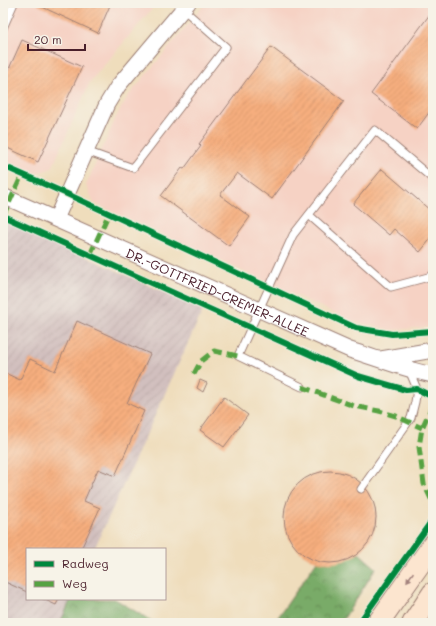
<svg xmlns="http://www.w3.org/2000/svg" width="436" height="626" font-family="Mali,sans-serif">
	<defs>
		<pattern id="industrial-furrows" width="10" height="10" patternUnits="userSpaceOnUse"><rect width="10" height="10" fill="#d1bfbe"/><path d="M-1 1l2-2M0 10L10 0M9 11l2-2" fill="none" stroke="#b5a4a3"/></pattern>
		<pattern id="forest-crowns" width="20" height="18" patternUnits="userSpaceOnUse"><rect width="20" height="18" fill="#79ab67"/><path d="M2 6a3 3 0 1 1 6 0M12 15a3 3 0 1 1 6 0" fill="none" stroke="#658b55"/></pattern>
		<pattern id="building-hatch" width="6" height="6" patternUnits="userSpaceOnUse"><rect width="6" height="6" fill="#f6ae7e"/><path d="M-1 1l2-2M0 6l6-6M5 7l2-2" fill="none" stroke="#d4956d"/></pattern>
	</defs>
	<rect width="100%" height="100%" fill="#f7f3e8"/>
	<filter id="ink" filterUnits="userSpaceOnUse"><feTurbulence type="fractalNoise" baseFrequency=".025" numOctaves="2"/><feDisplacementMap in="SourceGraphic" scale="8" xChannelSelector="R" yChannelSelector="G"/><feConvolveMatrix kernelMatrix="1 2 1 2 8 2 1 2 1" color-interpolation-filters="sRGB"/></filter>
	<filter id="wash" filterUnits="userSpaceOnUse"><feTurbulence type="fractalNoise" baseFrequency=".012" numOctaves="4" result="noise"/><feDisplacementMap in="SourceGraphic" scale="16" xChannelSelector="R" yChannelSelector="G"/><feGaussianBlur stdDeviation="0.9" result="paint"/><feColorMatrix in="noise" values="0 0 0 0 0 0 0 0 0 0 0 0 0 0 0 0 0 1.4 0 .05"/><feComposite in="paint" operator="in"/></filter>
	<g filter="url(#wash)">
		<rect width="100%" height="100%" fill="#efddbc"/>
		<g fill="#f6d2c4">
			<path d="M 3,3 L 157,3 L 90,82 L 52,168 L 32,175 L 3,162 Z"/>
			<path d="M 206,3 L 433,3 L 433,325 L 429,327 L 392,330 L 352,321 L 94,203 L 86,185 L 117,115 L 128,96 Z"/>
		</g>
		<path fill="url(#industrial-furrows)" d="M 3,219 L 203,310 L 94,549 L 27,549 L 27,599 L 71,599 L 60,623 L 3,623 Z"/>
		<g fill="url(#forest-crowns)" stroke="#626549">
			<path d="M 359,553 L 376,568 L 341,623 L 274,623 L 317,561 C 333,564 344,561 359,553 Z"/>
			<path d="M 71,599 L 115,599 L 155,623 L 60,623 Z"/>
		</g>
		<g id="blocks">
			<g fill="url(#building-hatch)">
				<path d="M 38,3 L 111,3 L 98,33 L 38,5 Z"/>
				<path d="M 433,10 L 433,107 L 417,129 L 371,94 Z"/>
				<path d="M 22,40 L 82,67 L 38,162 L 3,146 L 3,82 Z"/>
				<path d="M 271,47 L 344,101 L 272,199 L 237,173 L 220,195 L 250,217 L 229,246 L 161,196 L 182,168 L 184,169 L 201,146 L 199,144 Z"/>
				<path d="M 382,169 L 431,211 L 433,209 L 433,236 L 420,252 L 394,229 L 389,235 L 353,204 Z"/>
				<path d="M 77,321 L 150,354 L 127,403 L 144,411 L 115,476 L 98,469 L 84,501 L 100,508 L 81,549 L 27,549 L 27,592 L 3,581 L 3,372 L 20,380 L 30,359 L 55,371 Z"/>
				<path d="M 200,380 L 207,383 L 203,392 L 197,388 Z"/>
				<path d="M 224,397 L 248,415 L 224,447 L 200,430 Z"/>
				<circle cx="330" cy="517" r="46"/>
				<path d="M 43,599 L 59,599 L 56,605 Z"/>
			</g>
		</g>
	</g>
	<g filter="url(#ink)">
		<use href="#blocks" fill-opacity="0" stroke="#9c7e74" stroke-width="1"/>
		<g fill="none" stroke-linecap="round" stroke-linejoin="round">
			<defs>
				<g id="service">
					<path d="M 3,28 L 14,3"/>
					<path d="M 86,151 L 133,168 L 226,47 L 183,9"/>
					<path d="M 309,215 L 391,287 L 432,276 L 433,274"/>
					<path d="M 302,387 L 238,356 L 293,235 L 375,130 L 433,179"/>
					<path d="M 361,489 L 411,418 L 415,402 L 417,389 L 409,370"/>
				</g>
				<g id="minor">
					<path id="s1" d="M 3,196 L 350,350 C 377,358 405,370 433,375"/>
					<path d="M 56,219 L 107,104 L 118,86 L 188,3"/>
					<path d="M 381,359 L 433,350"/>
				</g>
				<g id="secondary">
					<path d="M 378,623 L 433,545"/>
					<path d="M 413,623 L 433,593"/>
				</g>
			</defs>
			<use href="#service" stroke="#9c7e74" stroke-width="9"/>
			<use href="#minor" stroke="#9c7e74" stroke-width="17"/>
			<use href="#secondary" stroke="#9c7e74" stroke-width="23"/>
			<use href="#service" stroke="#fff" stroke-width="7"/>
			<use href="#minor" stroke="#fff" stroke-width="15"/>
			<use href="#secondary" stroke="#fce5cf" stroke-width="21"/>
			<g stroke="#56a243" stroke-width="5" stroke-dasharray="10 5" stroke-linecap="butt">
				<path d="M 3,216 L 22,175"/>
				<path d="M 90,255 L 109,213"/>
				<path d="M 194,374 L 201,361 L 214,351 L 238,356"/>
				<path d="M 302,387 L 354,406 L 379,411 L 396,416 L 422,428"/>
				<path d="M 433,404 L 422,428 L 419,447 L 424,484 L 433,503"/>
			</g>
			<defs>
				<g id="cycleway">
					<path d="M 3,166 L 67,194 L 356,328 L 392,334 L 433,331"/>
					<path d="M 3,216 L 358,376 L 406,390 L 417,389 L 433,397"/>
					<path d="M 359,623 L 433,519"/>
				</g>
			</defs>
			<use href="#cycleway" stroke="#f7f3e8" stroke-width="8"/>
			<use href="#cycleway" stroke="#00873e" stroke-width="6"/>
		</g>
		<defs><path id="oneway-solid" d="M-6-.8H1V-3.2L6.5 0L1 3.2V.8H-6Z"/></defs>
		<use fill="#a3827d" href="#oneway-solid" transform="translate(410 577) rotate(125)"/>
	</g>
	<g text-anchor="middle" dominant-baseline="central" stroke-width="4" stroke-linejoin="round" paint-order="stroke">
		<g font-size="13" fill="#4a1f2b" stroke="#f7f3e8">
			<text stroke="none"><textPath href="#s1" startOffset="235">DR.-GOTTFRIED-CREMER-ALLEE</textPath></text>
		</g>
	</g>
	<rect width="436" height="626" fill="none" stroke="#f7f3e8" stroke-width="16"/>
	<rect x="26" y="548" width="140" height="52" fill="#f7f3e8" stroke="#b29e9c"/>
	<rect x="34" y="561" width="20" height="6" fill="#00873e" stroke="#b29e9c"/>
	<text x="62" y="568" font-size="12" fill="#4a1f2b">Radweg</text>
	<rect x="34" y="581" width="20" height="6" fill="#56a243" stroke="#b29e9c"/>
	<text x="62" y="588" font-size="12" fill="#4a1f2b">Weg</text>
	<path d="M28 44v6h57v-6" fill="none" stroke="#4a1f2b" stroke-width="2"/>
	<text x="34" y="44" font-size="12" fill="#4a1f2b" stroke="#f7f3e8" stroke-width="3" paint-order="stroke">20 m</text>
</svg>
